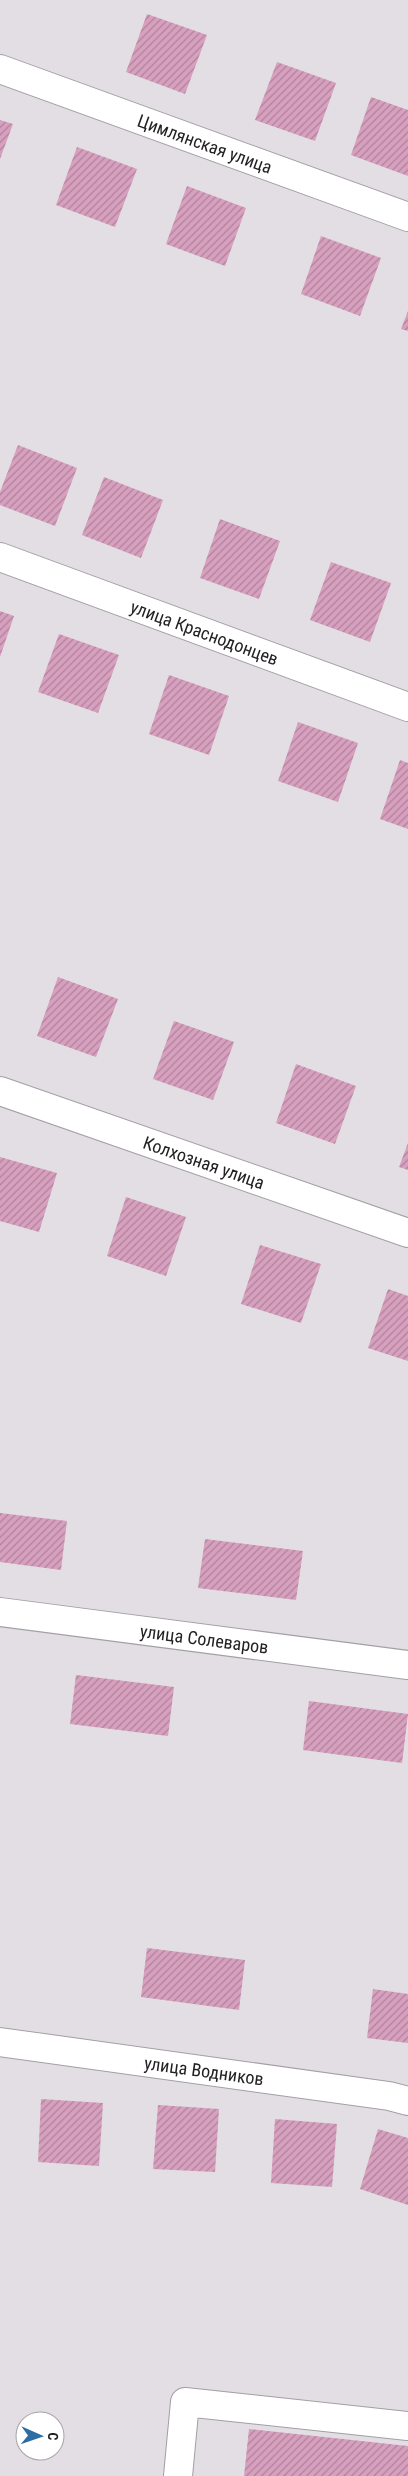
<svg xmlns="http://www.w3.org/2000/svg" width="408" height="2476" font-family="'Roboto Condensed',sans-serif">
	<defs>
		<pattern id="building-hatch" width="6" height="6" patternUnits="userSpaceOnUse" patternTransform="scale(1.25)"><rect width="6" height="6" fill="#d8a0bf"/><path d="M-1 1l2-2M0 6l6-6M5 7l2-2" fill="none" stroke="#af829b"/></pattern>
	</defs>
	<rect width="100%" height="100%" fill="#e2dee4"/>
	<g fill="url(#building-hatch)">
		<path d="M 147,14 L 207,35 L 185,94 L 126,72 Z"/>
		<path d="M 277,62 L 336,83 L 315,141 L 255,120 Z"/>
		<path d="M 371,97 L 408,110 L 408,176 L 351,155 Z"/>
		<path d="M 0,120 L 13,124 L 0,159 Z"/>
		<path d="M 77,147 L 137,169 L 115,227 L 56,205 Z"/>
		<path d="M 187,186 L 246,208 L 225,266 L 166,244 Z"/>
		<path d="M 321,236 L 381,258 L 360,316 L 301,294 Z"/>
		<path d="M 408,311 L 408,331 L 401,329 Z"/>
		<path d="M 18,445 L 77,468 L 55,526 L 0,505 L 0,492 Z"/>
		<path d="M 104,477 L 163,500 L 141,558 L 82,535 Z"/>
		<path d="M 220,519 L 280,541 L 259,599 L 200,578 Z"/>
		<path d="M 331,562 L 391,583 L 370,642 L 310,620 Z"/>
		<path d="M 0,611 L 14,616 L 0,657 Z"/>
		<path d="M 59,634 L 119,655 L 98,713 L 38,692 Z"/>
		<path d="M 169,675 L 229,696 L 209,755 L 149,734 Z"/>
		<path d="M 298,722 L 358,743 L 338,802 L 278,781 Z"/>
		<path d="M 400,760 L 408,763 L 408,829 L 380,819 Z"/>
		<path d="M 58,977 L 118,999 L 96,1057 L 37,1036 Z"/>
		<path d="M 174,1021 L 234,1042 L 213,1100 L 153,1079 Z"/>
		<path d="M 296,1064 L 356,1086 L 335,1144 L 276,1123 Z"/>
		<path d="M 408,1143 L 408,1170 L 399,1167 Z"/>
		<path d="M 0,1157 L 57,1173 L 39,1232 L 0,1221 Z"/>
		<path d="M 126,1197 L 186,1217 L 166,1276 L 107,1256 Z"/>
		<path d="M 260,1245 L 321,1264 L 301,1323 L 241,1304 Z"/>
		<path d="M 388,1289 L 408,1296 L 408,1361 L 368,1348 Z"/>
		<path d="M 0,1513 L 67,1521 L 61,1570 L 0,1562 Z"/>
		<path d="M 205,1539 L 303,1551 L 296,1600 L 198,1588 Z"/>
		<path d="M 76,1675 L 174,1687 L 168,1736 L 70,1724 Z"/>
		<path d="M 309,1701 L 408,1714 L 402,1763 L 303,1750 Z"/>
		<path d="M 147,1948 L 245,1960 L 239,2010 L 141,1997 Z"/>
		<path d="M 373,1989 L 408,1994 L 408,2043 L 367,2038 Z"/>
		<path d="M 41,2099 L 103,2103 L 99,2166 L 38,2162 Z"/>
		<path d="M 158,2105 L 219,2109 L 215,2172 L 153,2169 Z"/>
		<path d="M 275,2119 L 337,2124 L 332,2187 L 271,2183 Z"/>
		<path d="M 378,2129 L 408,2138 L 408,2205 L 360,2189 Z"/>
		<path d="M 249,2429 L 408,2446 L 408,2476 L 244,2476 Z"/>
	</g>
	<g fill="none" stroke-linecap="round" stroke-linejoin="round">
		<defs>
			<g id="minor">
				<path id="s1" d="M 0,69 L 408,217"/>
				<path id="s2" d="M 0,557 L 408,707"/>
				<path id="s3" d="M 0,1091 L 408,1233"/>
				<path id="s4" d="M 0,1612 L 408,1665"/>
				<path id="s5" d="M 0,2042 L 389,2096 L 408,2101"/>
				<path d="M 178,2476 L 185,2402 L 408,2426"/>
			</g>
		</defs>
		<use href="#minor" stroke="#a39fa5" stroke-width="30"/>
		<use href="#minor" stroke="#fff" stroke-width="28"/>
	</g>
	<g text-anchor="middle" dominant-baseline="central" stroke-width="4" stroke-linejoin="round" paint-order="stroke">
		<g font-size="18" fill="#232123" stroke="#fff">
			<text stroke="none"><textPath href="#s1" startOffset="218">Цимлянская улица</textPath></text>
			<text stroke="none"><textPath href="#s2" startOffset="218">улица Краснодонцев</textPath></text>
			<text stroke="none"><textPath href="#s3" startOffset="216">Колхозная улица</textPath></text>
			<text stroke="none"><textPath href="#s4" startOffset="206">улица Солеваров</textPath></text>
			<text stroke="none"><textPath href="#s5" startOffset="206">улица Водников</textPath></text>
		</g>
	</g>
	<g transform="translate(40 2436) rotate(92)"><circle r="24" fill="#ffffff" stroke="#a7a6a7"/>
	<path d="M0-4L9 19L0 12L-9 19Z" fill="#2c6da3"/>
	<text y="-8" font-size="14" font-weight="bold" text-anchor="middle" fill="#232123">С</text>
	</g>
</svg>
